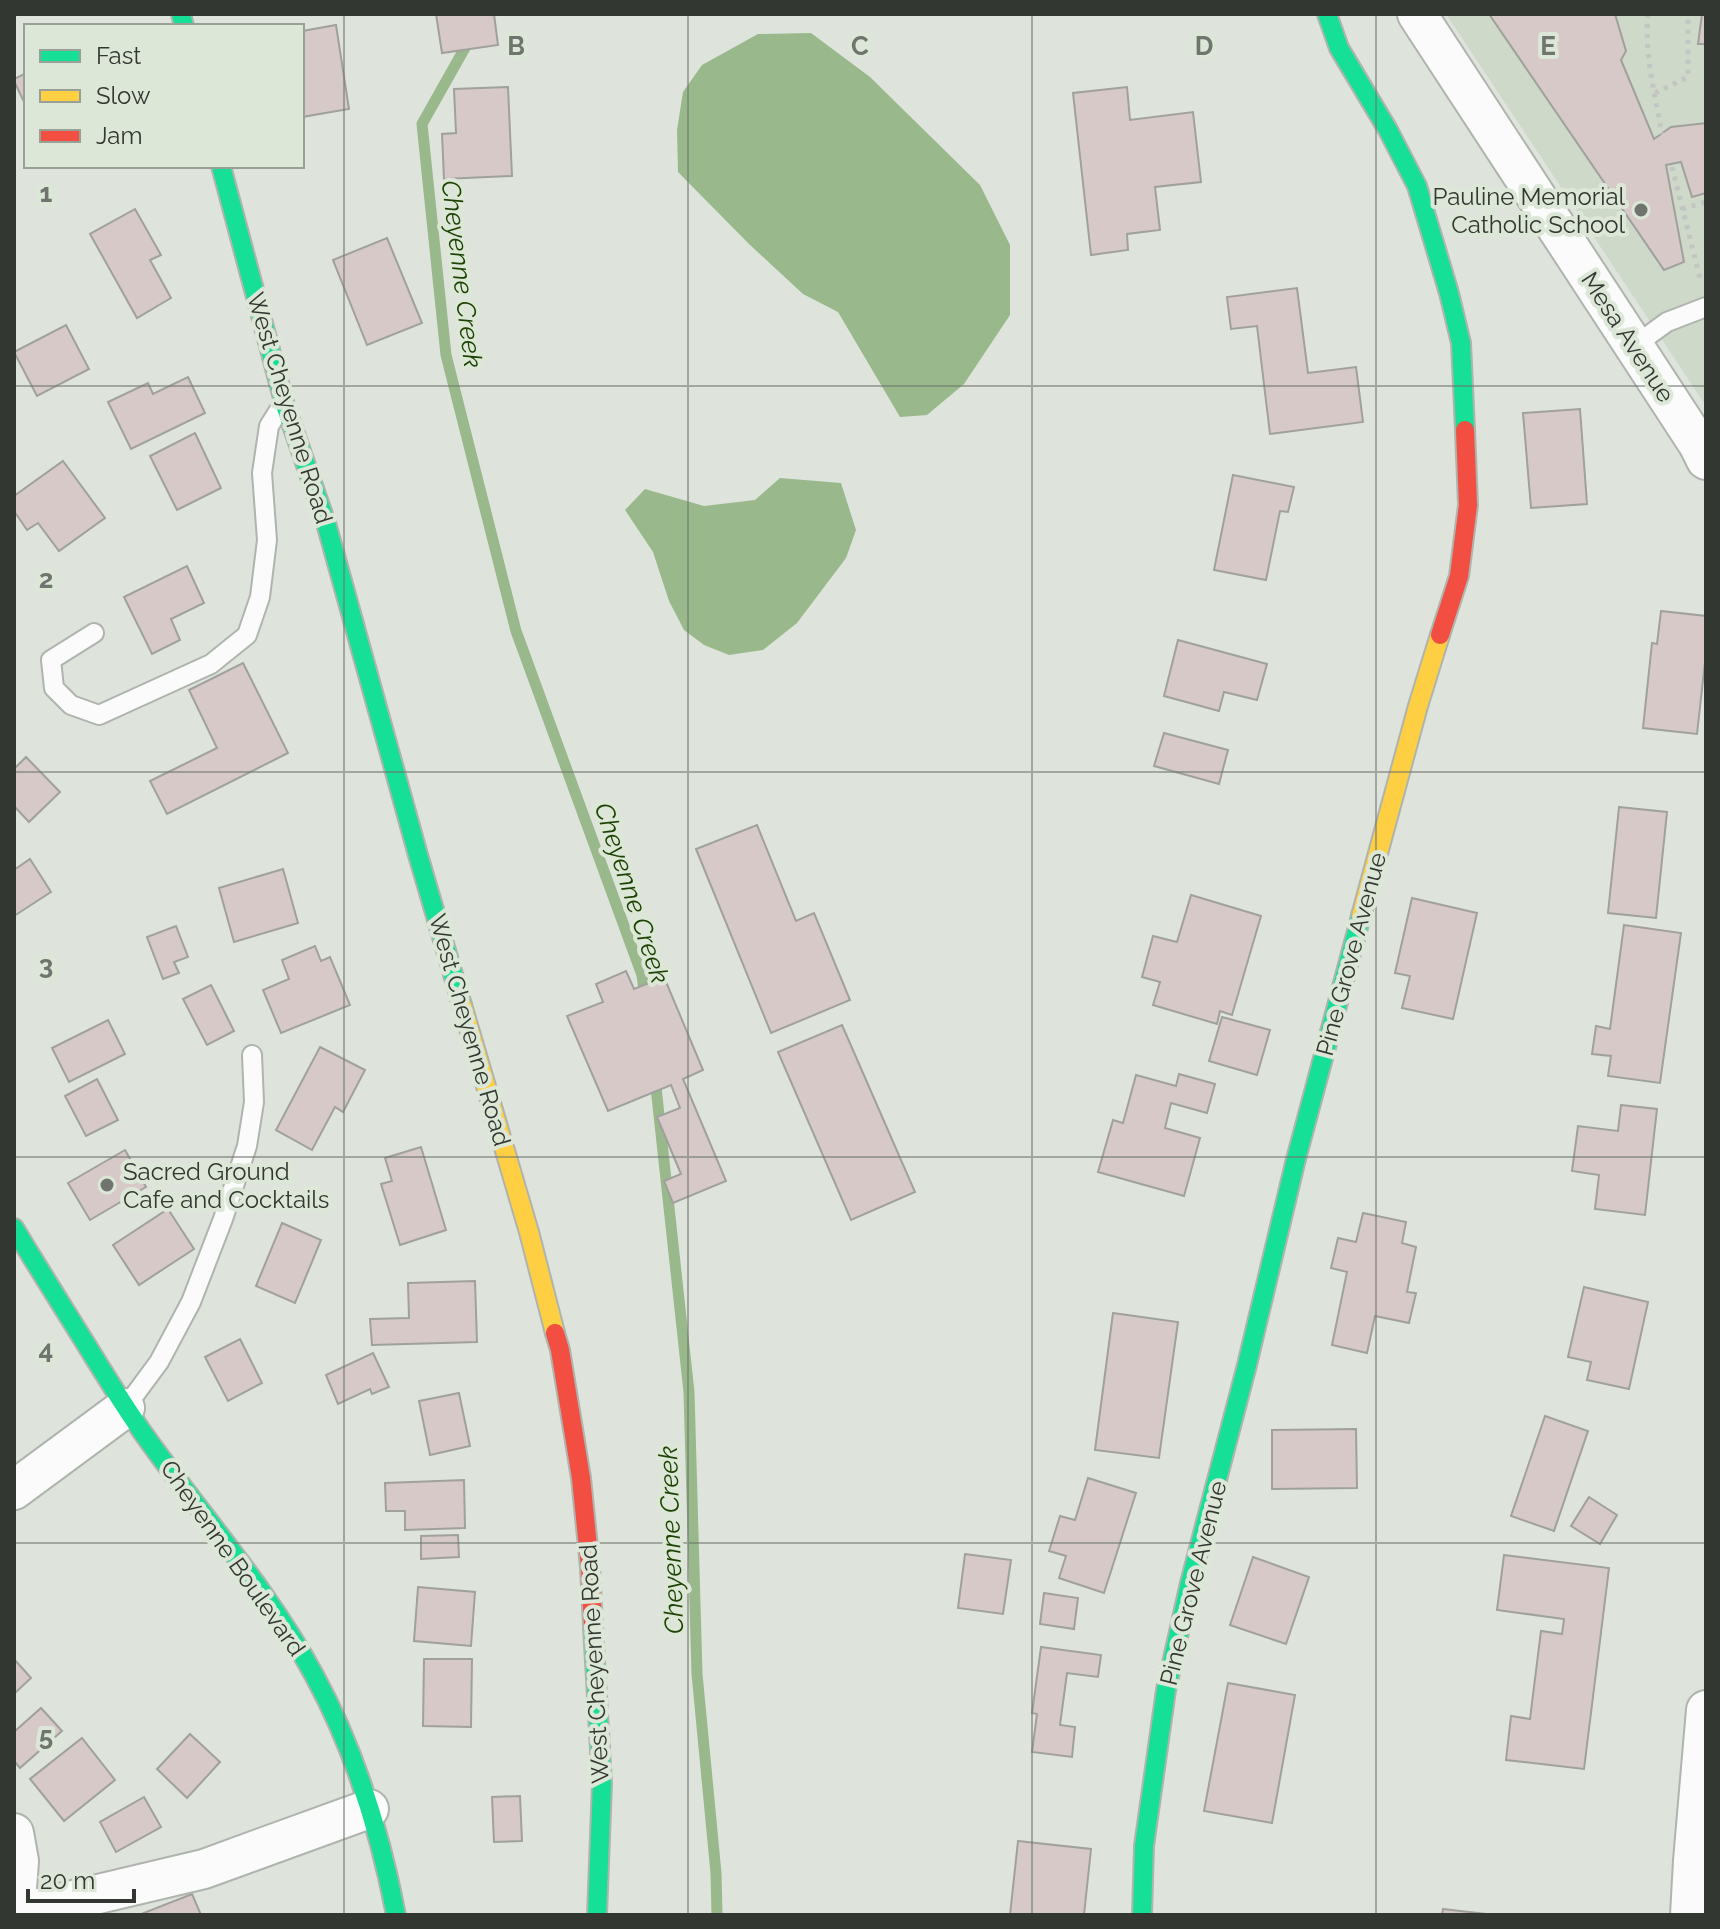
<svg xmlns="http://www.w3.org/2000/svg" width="1720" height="1929" font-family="Raleway,sans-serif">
	<rect width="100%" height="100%" fill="#dee4dc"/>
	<path fill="#ced9ca" d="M 1446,14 L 1706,14 L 1706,406 Z"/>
	<g fill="#99b88c">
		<path d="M 811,33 L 870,77 L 980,185 L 1010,245 L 1010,315 L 964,384 L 927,415 L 900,417 L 838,312 L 803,294 L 749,244 L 678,172 L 677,130 L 683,92 L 702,65 L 758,34 Z"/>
		<path d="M 780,478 L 841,483 L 856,530 L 846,558 L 797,623 L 763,650 L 729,655 L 704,645 L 684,630 L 669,601 L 653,552 L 625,510 L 645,489 L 704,506 L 755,500 Z"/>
	</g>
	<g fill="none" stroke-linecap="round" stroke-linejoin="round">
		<g stroke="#99b88c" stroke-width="11">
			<path d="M 484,14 L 422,124 L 446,355 L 516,631 L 642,975 L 645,998"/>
			<path d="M 655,1078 L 689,1392 L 697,1674 L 716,1873 L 717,1915"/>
		</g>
	</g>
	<g fill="#d6c9c7" stroke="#a0a09d" stroke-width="2">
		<path d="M 436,14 L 494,14 L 498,45 L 442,53 Z"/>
		<path d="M 1489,14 L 1615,14 L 1626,51 L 1621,60 L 1654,139 L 1671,127 L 1706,123 L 1706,193 L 1692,197 L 1681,162 L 1666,165 L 1684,262 L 1664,270 Z"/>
		<path d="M 1702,14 L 1706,14 L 1706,44 L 1698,44 Z"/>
		<path d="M 336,25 L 349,109 L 302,117 L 302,31 Z"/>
		<path d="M 26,73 L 26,106 L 14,81 L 14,79 Z"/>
		<path d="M 508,87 L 512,176 L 444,179 L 442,134 L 456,133 L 454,89 Z"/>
		<path d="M 1127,87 L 1130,120 L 1193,112 L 1201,182 L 1155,187 L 1160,230 L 1127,234 L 1128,250 L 1091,255 L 1073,93 Z"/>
		<path d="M 135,209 L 161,255 L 150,260 L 171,298 L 137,318 L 90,234 Z"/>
		<path d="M 387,238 L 422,323 L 367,345 L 333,260 Z"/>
		<path d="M 1297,288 L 1308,373 L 1356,367 L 1363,422 L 1270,434 L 1257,326 L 1231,329 L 1227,297 Z"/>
		<path d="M 66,325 L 89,369 L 37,396 L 14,352 Z"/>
		<path d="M 188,377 L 205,413 L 131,449 L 108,402 L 148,383 L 153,394 Z"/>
		<path d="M 1580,409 L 1587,504 L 1531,508 L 1523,413 Z"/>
		<path d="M 195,433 L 221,488 L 177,510 L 150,456 Z"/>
		<path d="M 63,461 L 105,518 L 59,551 L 38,523 L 27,530 L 14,511 L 14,496 Z"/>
		<path d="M 1233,475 L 1294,487 L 1288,512 L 1280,511 L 1266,580 L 1214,570 Z"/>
		<path d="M 187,566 L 204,603 L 171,619 L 180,640 L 152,654 L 124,597 Z"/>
		<path d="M 1661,611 L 1706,616 L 1706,653 L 1697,734 L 1643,728 L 1652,643 L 1657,644 Z"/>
		<path d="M 1178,640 L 1267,664 L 1257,700 L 1224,692 L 1219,711 L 1164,696 Z"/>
		<path d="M 243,663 L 288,753 L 167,814 L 150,781 L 217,748 L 189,690 Z"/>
		<path d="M 1164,733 L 1228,750 L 1219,784 L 1154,766 Z"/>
		<path d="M 26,757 L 60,792 L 29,822 L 14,806 L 14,769 Z"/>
		<path d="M 1619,807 L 1667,812 L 1656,918 L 1608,913 Z"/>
		<path d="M 757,825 L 796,921 L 814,913 L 850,1000 L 771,1033 L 696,849 Z"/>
		<path d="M 30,859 L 51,892 L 14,916 L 14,870 Z"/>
		<path d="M 283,869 L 298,923 L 234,942 L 219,888 Z"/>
		<path d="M 1191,895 L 1261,916 L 1232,1015 L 1220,1011 L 1217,1024 L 1153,1005 L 1160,982 L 1142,977 L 1153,936 L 1177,942 Z"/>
		<path d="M 1412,898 L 1477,913 L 1453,1019 L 1402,1008 L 1410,976 L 1395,973 Z"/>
		<path d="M 1624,925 L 1681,933 L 1660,1083 L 1608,1076 L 1611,1056 L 1592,1054 L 1596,1026 L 1610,1029 Z"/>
		<path d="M 176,926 L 188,957 L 174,962 L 179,973 L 163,979 L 147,937 Z"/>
		<path d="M 315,946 L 321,961 L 330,957 L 350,1005 L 281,1033 L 263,990 L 289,979 L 282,960 Z"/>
		<path d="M 626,971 L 634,989 L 664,977 L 703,1070 L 683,1079 L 726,1181 L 673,1203 L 664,1181 L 681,1174 L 657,1117 L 680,1108 L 671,1085 L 608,1111 L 567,1016 L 603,1002 L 596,984 Z"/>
		<path d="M 211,985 L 234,1031 L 207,1045 L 183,999 Z"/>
		<path d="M 1222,1017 L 1270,1030 L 1257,1075 L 1209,1061 Z"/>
		<path d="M 108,1020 L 125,1054 L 69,1082 L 52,1048 Z"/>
		<path d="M 842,1025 L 915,1192 L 851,1220 L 778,1052 Z"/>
		<path d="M 320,1047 L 365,1070 L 343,1112 L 335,1107 L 312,1150 L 276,1130 Z"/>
		<path d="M 1179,1074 L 1215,1084 L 1207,1113 L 1171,1103 L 1165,1128 L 1200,1138 L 1184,1196 L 1098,1172 L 1113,1120 L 1123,1123 L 1136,1075 L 1176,1086 Z"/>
		<path d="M 97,1079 L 118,1120 L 86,1136 L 65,1096 Z"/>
		<path d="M 1621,1105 L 1657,1109 L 1645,1215 L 1595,1209 L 1599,1175 L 1572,1171 L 1578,1126 L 1618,1131 Z"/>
		<path d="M 421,1147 L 446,1230 L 400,1245 L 381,1184 L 392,1181 L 385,1158 Z"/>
		<path d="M 125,1150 L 146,1187 L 90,1220 L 68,1183 Z"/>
		<path d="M 168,1209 L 194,1249 L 139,1285 L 113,1245 Z"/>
		<path d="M 1363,1213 L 1406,1222 L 1402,1243 L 1416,1247 L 1407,1292 L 1416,1293 L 1409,1323 L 1375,1316 L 1367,1353 L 1332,1345 L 1347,1272 L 1331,1268 L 1338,1238 L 1356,1242 Z"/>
		<path d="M 282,1223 L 321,1240 L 295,1303 L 256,1286 Z"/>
		<path d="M 475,1281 L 477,1342 L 372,1345 L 370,1319 L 409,1318 L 408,1283 Z"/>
		<path d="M 1584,1287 L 1648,1302 L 1629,1389 L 1587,1380 L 1591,1362 L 1568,1357 Z"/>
		<path d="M 1113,1313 L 1178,1322 L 1159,1458 L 1095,1450 Z"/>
		<path d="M 240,1339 L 262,1383 L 228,1401 L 205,1357 Z"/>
		<path d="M 373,1353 L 389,1387 L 372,1394 L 370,1389 L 338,1404 L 326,1375 Z"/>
		<path d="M 459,1393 L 470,1446 L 430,1455 L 419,1401 Z"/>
		<path d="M 1545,1416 L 1588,1431 L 1554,1531 L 1511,1516 Z"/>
		<path d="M 1356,1429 L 1357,1488 L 1272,1489 L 1272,1430 Z"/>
		<path d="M 1088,1478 L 1136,1493 L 1104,1593 L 1059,1578 L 1066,1556 L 1049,1551 L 1060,1516 L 1075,1520 Z"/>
		<path d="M 464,1480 L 465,1528 L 405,1530 L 405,1511 L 386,1511 L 385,1483 Z"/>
		<path d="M 1589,1497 L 1617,1515 L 1600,1544 L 1571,1526 Z"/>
		<path d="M 458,1535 L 459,1557 L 421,1559 L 421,1536 Z"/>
		<path d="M 965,1554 L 1011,1560 L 1003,1614 L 958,1608 Z"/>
		<path d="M 1504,1555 L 1609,1568 L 1584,1769 L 1506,1760 L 1511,1716 L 1530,1719 L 1541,1631 L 1562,1634 L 1564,1619 L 1497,1610 Z"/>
		<path d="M 1253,1557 L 1309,1577 L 1286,1644 L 1230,1625 Z"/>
		<path d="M 418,1587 L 475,1592 L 471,1646 L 414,1641 Z"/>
		<path d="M 1044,1593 L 1078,1598 L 1074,1629 L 1040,1624 Z"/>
		<path d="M 1041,1647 L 1101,1655 L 1098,1677 L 1067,1673 L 1060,1725 L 1075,1727 L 1072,1757 L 1032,1752 L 1037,1714 L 1032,1713 Z"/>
		<path d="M 14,1659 L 31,1678 L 14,1694 Z"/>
		<path d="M 424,1659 L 472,1659 L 471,1727 L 423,1726 Z"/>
		<path d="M 1228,1683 L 1295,1695 L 1272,1823 L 1204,1811 Z"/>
		<path d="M 41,1708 L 62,1731 L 20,1768 L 14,1761 L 14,1732 Z"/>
		<path d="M 190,1734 L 220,1762 L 187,1798 L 157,1769 Z"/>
		<path d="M 82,1738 L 115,1780 L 64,1821 L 30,1779 Z"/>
		<path d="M 520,1796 L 522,1841 L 494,1842 L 492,1797 Z"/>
		<path d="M 144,1797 L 161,1827 L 116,1852 L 100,1822 Z"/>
		<path d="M 1018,1841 L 1091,1849 L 1084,1915 L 1010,1915 Z"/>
		<path d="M 192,1894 L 201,1915 L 142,1915 L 141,1914 Z"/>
		<path d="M 1443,1909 L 1495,1915 L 1442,1915 Z"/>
	</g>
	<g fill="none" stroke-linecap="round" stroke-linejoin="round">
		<defs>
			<g id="lane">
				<path d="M 1634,346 L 1667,322 L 1706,307"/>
				<path d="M 94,633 L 51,660 L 54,688 L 71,705 L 99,715 L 211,664 L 247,635 L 260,597 L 267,540 L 262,473 L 269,426 L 281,407"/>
				<path d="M 125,1408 L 159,1362 L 191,1302 L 223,1219 L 247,1146 L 254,1102 L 252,1055"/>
			</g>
			<g id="street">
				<path d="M 1417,14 L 1698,444 L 1706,460"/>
				<path d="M 14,1490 L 125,1408"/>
				<path d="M 14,1833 L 19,1861 L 15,1915"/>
				<path d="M 14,1914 L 204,1869 L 369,1809"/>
				<path d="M 1690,1915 L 1693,1861 L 1706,1710"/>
			</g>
			<g id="fast">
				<path d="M 181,14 L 184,26"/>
				<path d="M 1327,14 L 1339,48 L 1388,130 L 1417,186 L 1449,293 L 1461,343 L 1465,430"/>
				<path d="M 221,166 L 284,402 L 326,523 L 418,855 L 462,1005"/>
				<path d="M 14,1228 C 37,1266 61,1304 84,1341 C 103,1372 122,1403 143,1433 C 200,1514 267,1588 314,1675 C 355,1750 380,1832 396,1915"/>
				<path d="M 593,1626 L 602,1784 L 597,1915"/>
				<path d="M 1142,1915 L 1144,1846 L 1166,1690 L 1190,1583 L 1247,1365 L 1295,1163 L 1361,916"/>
			</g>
			<g id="slow">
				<path d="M 1361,916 L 1418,706 L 1440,635"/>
				<path d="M 462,1005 L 529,1232 L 555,1333"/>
			</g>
			<g id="jam">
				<path d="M 1440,635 L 1459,576 L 1468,505 L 1465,430"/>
				<path d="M 555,1333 L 560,1350 L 581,1478 L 590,1567 L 593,1626"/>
			</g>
		</defs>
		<use href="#lane" stroke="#afb4ae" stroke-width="22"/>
		<use href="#street" stroke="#afb4ae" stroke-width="42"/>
		<use href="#fast" stroke="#afb4ae" stroke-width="22"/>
		<use href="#slow" stroke="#afb4ae" stroke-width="22"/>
		<use href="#jam" stroke="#afb4ae" stroke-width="22"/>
		<g stroke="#c3c5c2" stroke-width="5" stroke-dasharray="4 6" stroke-linecap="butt">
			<path d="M 1648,14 C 1644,52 1655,96 1662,134"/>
			<path d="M 1655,93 L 1688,77 L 1688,14"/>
			<path d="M 1672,167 L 1701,282"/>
			<path d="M 1682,209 L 1706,202"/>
		</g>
		<use href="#lane" stroke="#fafbfa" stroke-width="18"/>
		<use href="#street" stroke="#fafbfa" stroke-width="38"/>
		<use href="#fast" stroke="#16e098" stroke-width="18"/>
		<use href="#slow" stroke="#ffcf43" stroke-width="18"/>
		<use href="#jam" stroke="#f24e42" stroke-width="18"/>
	</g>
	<path fill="none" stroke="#6f746e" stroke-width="2" stroke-opacity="0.55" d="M 344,14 L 344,1915M 688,14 L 688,1915M 1032,14 L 1032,1915M 1376,14 L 1376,1915M 14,386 L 1706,386M 14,772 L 1706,772M 14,1157 L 1706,1157M 14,1543 L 1706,1543"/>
	<g fill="#6f746e" stroke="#dde7d8" stroke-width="3">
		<circle cx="1641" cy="210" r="8"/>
		<circle cx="107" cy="1185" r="8"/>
	</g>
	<g text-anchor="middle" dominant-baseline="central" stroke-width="8" stroke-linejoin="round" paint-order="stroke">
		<g font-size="24" fill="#333732" stroke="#dde7d8" text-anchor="end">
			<text x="1625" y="196">Pauline Memorial<tspan x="1625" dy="28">Catholic School</tspan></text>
			<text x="123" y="1171" text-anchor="start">Sacred Ground<tspan x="123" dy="28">Cafe and Cocktails</tspan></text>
		</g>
		<g font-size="24" fill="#333732" stroke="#dde7d8">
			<text transform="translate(1628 337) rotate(57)">Mesa Avenue</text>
			<text transform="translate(290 408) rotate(73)">West Cheyenne Road</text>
			<text transform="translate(1351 954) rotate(-75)">Pine Grove Avenue</text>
			<text transform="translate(470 1030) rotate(74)">West Cheyenne Road</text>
			<text transform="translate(233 1558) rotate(55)">Cheyenne Boulevard</text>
			<text transform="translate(1193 1583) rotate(-76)">Pine Grove Avenue</text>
			<text transform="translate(594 1664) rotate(-93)">West Cheyenne Road</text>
		</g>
		<g font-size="26" font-style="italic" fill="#1d4303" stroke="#dde7d8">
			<text transform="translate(462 274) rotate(83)">Cheyenne Creek</text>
			<text transform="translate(632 893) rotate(72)">Cheyenne Creek</text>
			<text transform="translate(671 1540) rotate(-92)">Cheyenne Creek</text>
		</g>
	</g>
	<g font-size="26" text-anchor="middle" font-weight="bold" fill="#6f746e" stroke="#dde7d8" stroke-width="8" stroke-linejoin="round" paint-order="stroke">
		<text x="516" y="55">B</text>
		<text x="860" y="55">C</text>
		<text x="1204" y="55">D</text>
		<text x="1548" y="55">E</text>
		<text x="46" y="202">1</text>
		<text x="46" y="588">2</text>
		<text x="46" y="974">3</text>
		<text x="46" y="1359">4</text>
		<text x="46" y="1745">5</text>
	</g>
	<rect width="1720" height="1929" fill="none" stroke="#333732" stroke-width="32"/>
	<rect x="24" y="24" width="280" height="144" fill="#dde7d8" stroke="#99a196" stroke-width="2"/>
	<rect x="40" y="50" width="40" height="12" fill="#16e098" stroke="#99a196" stroke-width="2"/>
	<text x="96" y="64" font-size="24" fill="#333732">Fast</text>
	<rect x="40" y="90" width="40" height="12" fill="#ffcf43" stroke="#99a196" stroke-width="2"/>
	<text x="96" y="104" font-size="24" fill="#333732">Slow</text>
	<rect x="40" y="130" width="40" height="12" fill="#f24e42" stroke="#99a196" stroke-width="2"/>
	<text x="96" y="144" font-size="24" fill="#333732">Jam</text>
	<path d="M28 1889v12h106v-12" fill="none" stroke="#333732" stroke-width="4"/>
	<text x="40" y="1889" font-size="24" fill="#333732" stroke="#dde7d8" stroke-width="6" paint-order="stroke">20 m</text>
</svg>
